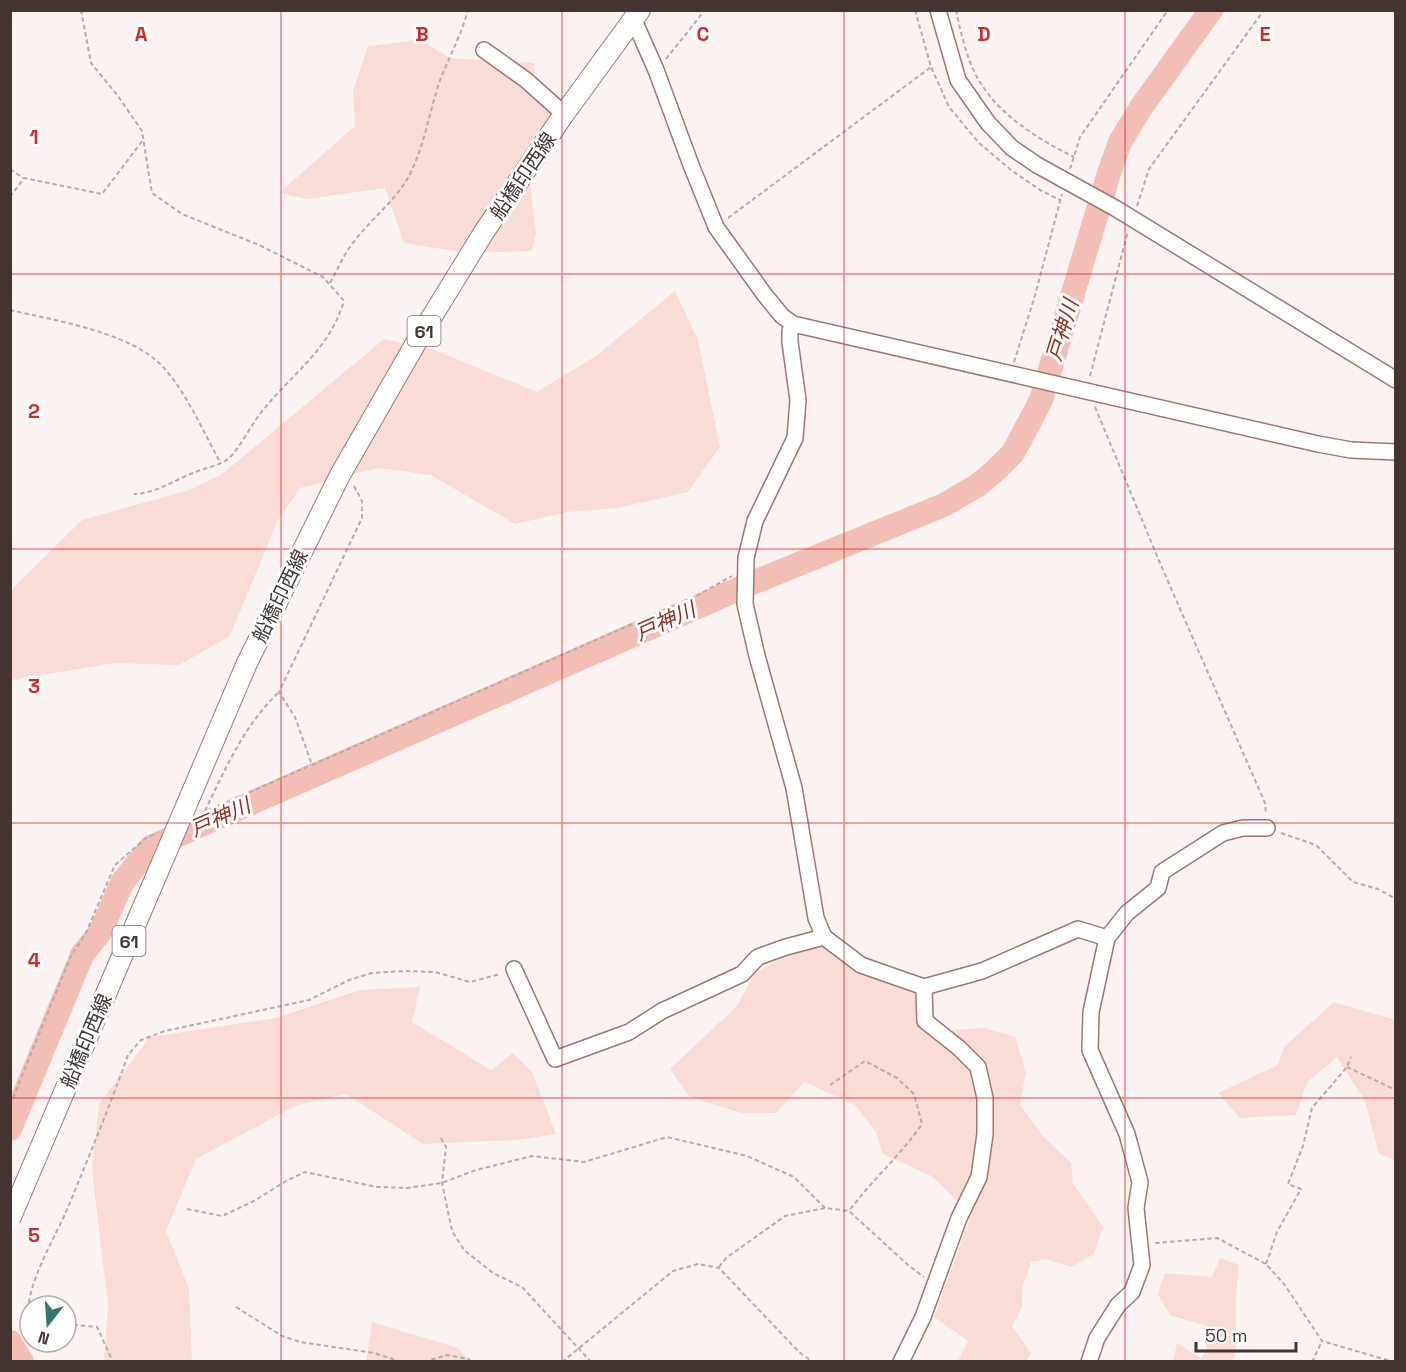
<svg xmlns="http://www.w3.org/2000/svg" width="1406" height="1372" font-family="'Space Grotesk','Noto Sans JP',sans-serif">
	<rect width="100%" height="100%" fill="#fbf3f1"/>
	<g fill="#fadcd6">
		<path d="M 420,40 L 450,58 L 534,63 L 534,98 L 569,126 L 530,184 L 536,233 L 532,251 L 469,253 L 404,243 L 385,188 L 307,199 L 279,193 L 355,126 L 353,91 L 368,46 Z"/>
		<path d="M 675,291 L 698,340 L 720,447 L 688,492 L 617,508 L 568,512 L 515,524 L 431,475 L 378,468 L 300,488 L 277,522 L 230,636 L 179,665 L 115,663 L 11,680 L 11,590 L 82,520 L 186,491 L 221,475 L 384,339 L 432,349 L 537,392 L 596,356 Z"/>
		<path d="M 818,938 L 866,973 L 919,996 L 922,1032 L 985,1028 L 1015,1037 L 1026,1072 L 1020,1105 L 1043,1136 L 1071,1163 L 1073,1184 L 1103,1227 L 1094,1254 L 1071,1267 L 1046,1259 L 1031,1262 L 1022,1289 L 1022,1308 L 1012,1326 L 1031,1353 L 1026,1361 L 958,1361 L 968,1341 L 934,1317 L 971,1215 L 933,1177 L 883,1154 L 876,1132 L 854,1104 L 804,1082 L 776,1113 L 742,1113 L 690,1097 L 670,1069 L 737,1006 L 755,973 Z"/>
		<path d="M 420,987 L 412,1022 L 491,1070 L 513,1053 L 532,1072 L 556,1134 L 518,1140 L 423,1144 L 346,1094 L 297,1105 L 196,1159 L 166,1231 L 189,1288 L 192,1361 L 104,1361 L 108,1306 L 92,1170 L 99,1104 L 150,1037 L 276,1018 L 360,990 Z"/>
		<path d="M 1334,1002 L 1395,1020 L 1395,1160 L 1379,1154 L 1365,1101 L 1337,1057 L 1307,1082 L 1296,1115 L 1240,1118 L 1218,1093 L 1278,1065 L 1284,1047 Z"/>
		<path d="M 1220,1258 L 1239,1265 L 1236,1296 L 1236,1349 L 1232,1361 L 1173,1361 L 1177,1343 L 1201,1359 L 1207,1348 L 1204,1325 L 1170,1315 L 1158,1294 L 1165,1273 L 1212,1277 Z"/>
		<path d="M 372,1322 L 458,1348 L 470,1361 L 366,1361 Z"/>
	</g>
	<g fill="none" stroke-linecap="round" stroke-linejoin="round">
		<g stroke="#f3beb3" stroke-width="24">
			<path d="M 10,1129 L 82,955 L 101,931 L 123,881 L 151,847 L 752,583 L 944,505 L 978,485 L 995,471 L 1013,453 L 1041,400 L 1109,173 L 1120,142 L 1142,106 L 1211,10"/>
			<path d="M 10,1342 L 22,1362"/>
		</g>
		<defs>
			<g id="minor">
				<path d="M 938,10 L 958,80 L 988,123 L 1012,148 L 1037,165 L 1115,208 L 1396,380"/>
				<path d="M 633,18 L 656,70 L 691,165 L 716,227 L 764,294 L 782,316 L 793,324 L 1318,444 L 1351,450 L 1396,452"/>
				<path d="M 484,50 L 526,80 L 564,114"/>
				<path d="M 793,324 L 790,331 L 790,342 L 798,400 L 795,438 L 755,521 L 746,558 L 745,604 L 757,656 L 794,788 L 816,918 L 824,937 L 861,965 L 924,987 L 982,971 L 1078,929 L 1107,938"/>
				<path d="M 514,969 L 555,1059 L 629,1032 L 662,1011 L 742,974 L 758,957 L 786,947 L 824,937"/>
				<path d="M 901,1362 L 923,1317 L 959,1218 L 979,1177 L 985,1134 L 985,1098 L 978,1067 L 959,1048 L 925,1021 L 924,987"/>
				<path d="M 1089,1362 L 1097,1338 L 1118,1305 L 1132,1292 L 1142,1265 L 1136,1208 L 1140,1182 L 1127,1134 L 1090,1050 L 1091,1012 L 1107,938 L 1127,913 L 1158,888 L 1162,872 L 1223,833 L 1243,828 L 1267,828"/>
			</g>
			<path id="major" d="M 247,663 L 340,475 L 417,341 L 484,232 L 564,114 L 640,10"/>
		</defs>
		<use href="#minor" stroke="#9b7972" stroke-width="18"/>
		<use href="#major" stroke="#9b7972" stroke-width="22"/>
		<g stroke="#b6aca9" stroke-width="2" stroke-dasharray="4.5 3" stroke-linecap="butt">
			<path d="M 81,10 L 91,63 L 118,96 L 142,131 L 152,193 L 182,214 L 259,245 L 323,277 L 344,301 C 329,351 290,375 260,414 C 251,425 238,451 228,459 C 219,466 204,468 193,473 C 173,481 156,493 134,494"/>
			<path d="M 915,10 L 931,67 L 949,107 L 979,143 L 1011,170 L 1040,190 L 1060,200"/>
			<path d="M 956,10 C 960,30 965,51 973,69 C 992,111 1034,137 1074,157"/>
			<path d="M 666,59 L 705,10"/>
			<path d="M 10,169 L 23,178"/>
			<path d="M 1070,169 L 1080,137 L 1168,10"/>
			<path d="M 10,197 L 24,178 L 102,194 L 143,140"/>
			<path d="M 1137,206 L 1149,169 L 1264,10"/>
			<path d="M 728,218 L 931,67"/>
			<path d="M 330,283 C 337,271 342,258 350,247 C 368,221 394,203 409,176 C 424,147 429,114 439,83 C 448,59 461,36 468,10"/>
			<path d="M 10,310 C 56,321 132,332 164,368 C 187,394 203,431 220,462"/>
			<path d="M 1014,362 L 1034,299 L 1062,194"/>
			<path d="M 1090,376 L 1128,231"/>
			<path d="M 1095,407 L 1160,563 L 1265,803 L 1266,813"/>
			<path d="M 354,486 L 362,501 L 362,518 L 279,692 L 295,717 L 312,765 L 698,595 L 732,576"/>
			<path d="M 205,811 C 225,769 245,724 279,692"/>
			<path d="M 201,814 L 311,765"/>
			<path d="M 1281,833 L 1316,845 L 1353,882 L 1378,889 L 1396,899"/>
			<path d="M 1347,1067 L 1396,1090"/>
			<path d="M 830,1085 L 865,1061 L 897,1078 L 914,1094 L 922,1124 C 901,1155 872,1180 849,1211"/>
			<path d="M 10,1105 L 71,956 L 86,933 L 115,865 L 146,838 L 157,833"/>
			<path d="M 441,1138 L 446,1147 L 442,1183 L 452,1231 L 464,1250 L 493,1273 L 522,1287 L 591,1362"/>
			<path d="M 187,1209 L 222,1216 L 254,1201 L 286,1181 L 305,1172 L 377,1187 L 407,1188 L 442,1183 L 476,1170 L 532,1156 L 584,1162 L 667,1137 L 747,1156 L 794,1177 L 825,1208"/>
			<path d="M 1155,1243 L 1217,1238 L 1266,1264 L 1284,1284 L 1322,1341 L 1394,1362"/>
			<path d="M 1266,1264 L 1277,1232 L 1301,1189 L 1288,1184 L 1303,1146 L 1312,1108 L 1347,1067 L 1351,1057"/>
			<path d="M 719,1267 L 726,1258 L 785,1216 L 825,1208 L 849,1211 L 908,1265 L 924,1277"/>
			<path d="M 236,1307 L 282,1336 L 300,1342 L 374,1353 L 402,1362"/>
			<path d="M 30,1322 L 27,1322 C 27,1280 53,1243 69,1205 C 89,1156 110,1106 128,1055 L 141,1040 L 165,1031 L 309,1000 L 349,980 L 372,973 L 405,971 L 435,972 L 470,982 L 500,974"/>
			<path d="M 66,1324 L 97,1327 L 113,1362"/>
			<path d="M 424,1362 L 447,1355 L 469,1359 L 471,1362"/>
			<path d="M 562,1362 L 673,1271 L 698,1264 L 719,1268 L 799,1352 L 813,1362"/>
			<path d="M 1312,1362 L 1322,1341"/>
		</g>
		<use href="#minor" stroke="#fff" stroke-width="15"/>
		<use href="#major" stroke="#fff" stroke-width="20"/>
		<defs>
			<path id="major-bridge" d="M 10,1219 L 247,663"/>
		</defs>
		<use href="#major-bridge" stroke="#9b7972" stroke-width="22" stroke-linecap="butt"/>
		<use href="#major-bridge" stroke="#fff" stroke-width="20"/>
	</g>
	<path fill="none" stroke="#d62828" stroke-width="1.5" stroke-opacity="0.55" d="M 281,10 L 281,1362M 562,10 L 562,1362M 844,10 L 844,1362M 1125,10 L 1125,1362M 10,274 L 1396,274M 10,549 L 1396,549M 10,823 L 1396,823M 10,1098 L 1396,1098"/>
	<g text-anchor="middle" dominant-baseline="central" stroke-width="6" stroke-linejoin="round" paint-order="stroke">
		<g fill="#fff" stroke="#7c7270" stroke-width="1.5">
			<rect x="407.5" y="316" width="33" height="30" rx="4.5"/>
			<rect x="112.5" y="926" width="33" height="30" rx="4.5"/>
		</g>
		<g font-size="18" font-weight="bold" fill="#443532">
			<text x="424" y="331">61</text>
			<text x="129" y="941">61</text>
		</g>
		<g font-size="20" fill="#443532" stroke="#fff">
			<text transform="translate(523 176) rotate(-56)">船橋印西線</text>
			<text transform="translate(280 596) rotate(-64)">船橋印西線</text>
			<text transform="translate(86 1041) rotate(-67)">船橋印西線</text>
		</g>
		<g font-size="21" font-style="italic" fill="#902d1e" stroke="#fff">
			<text transform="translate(1062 330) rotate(-73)">戸神川</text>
			<text transform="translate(665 621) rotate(-24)">戸神川</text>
			<text transform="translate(220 817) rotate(-24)">戸神川</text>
		</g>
	</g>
	<g font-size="20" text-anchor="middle" font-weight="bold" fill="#d62828" stroke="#fff" stroke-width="6" stroke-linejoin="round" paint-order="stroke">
		<text x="141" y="41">A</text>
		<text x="422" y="41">B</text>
		<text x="703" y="41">C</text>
		<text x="984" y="41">D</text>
		<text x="1265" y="41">E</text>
		<text x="34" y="144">1</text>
		<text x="34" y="418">2</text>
		<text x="34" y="693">3</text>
		<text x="34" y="967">4</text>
		<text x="34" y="1242">5</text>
	</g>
	<rect width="1406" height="1372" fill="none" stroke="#443532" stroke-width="24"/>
	<g transform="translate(48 1324) rotate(197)"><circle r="28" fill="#ffffff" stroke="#b4aead" stroke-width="1.5"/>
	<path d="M0-4.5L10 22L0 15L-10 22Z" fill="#33786e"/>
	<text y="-9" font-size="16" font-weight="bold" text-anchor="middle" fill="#443532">N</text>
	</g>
	<path d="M1196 1342v9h100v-9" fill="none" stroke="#443532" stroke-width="3"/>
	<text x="1205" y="1342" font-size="18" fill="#443532" stroke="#ffffff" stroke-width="4.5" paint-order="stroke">50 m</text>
</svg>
